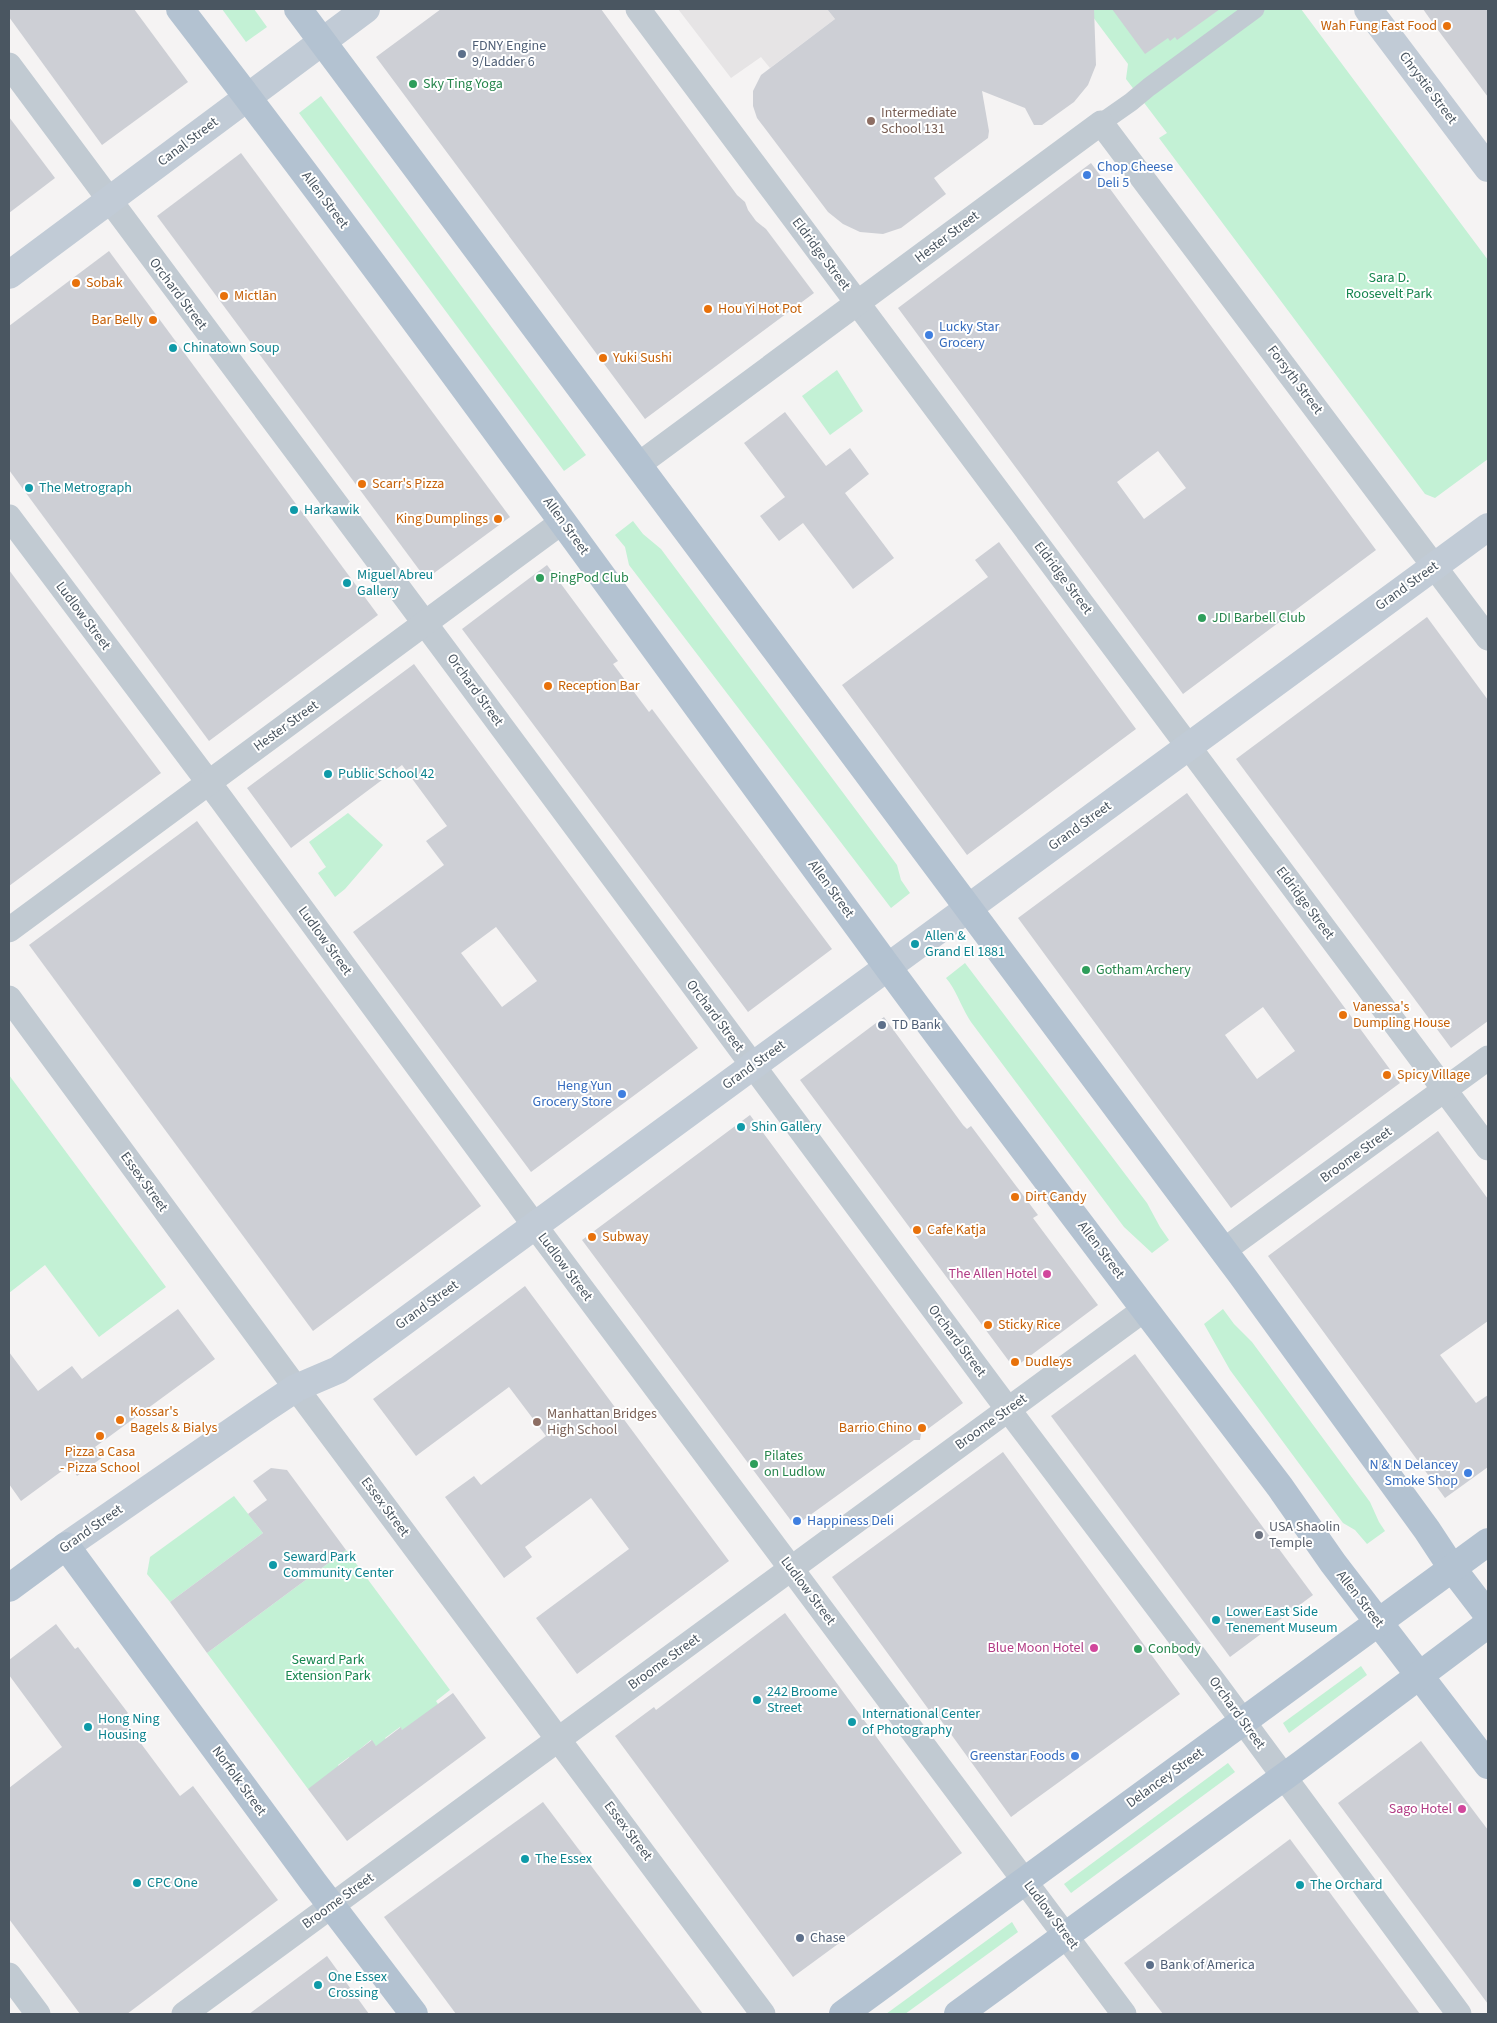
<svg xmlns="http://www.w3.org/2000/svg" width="1497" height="2023" font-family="'Source Sans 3',sans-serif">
	<rect width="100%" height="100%" fill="#f5f3f3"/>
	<path fill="#e6e4e5" d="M 678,9 L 827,9 L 835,19 L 770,68 L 761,57 L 731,78 Z"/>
	<g fill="#c3f1d5">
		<path d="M 222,9 L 254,9 L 267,27 L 246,42 Z"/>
		<path d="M 1087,9 L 1301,9 L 1488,260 L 1488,459 L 1435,498 L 1425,494 L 1159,138 L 1167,133 L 1126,79 L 1128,64 Z"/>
		<path d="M 321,96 L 586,455 L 564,471 L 299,113 Z"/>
		<path d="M 837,370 L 863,411 L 830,435 L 802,396 Z"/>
		<path d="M 633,521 L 643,534 L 661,549 L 897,865 L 901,880 L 910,893 L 891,908 L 629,565 L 625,547 L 615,535 Z"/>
		<path d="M 348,813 L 383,845 L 345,889 L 335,897 L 318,873 L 326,867 L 309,842 Z"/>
		<path d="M 965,963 L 1147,1203 L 1160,1227 L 1169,1240 L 1152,1253 L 1124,1227 L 1115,1215 L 971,1022 C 961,1007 957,991 946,978 Z"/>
		<path d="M 9,1075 L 166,1287 L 99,1337 L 45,1265 L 9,1293 Z"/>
		<path d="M 1223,1309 L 1234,1324 L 1252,1342 L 1370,1502 L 1379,1522 L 1385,1531 L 1367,1544 L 1355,1530 L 1343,1523 L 1230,1370 L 1204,1324 Z"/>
		<path d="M 234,1496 L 263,1533 L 170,1602 L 147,1574 L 150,1557 Z"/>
		<path d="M 346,1550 L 450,1690 L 436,1701 L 438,1704 L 408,1737 L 400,1727 L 385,1738 L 389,1743 L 379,1750 L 371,1740 L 360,1749 L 353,1762 L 349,1757 L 338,1765 L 345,1775 L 308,1789 L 207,1653 Z"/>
		<path d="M 1361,1666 L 1367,1675 L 1289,1733 L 1283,1723 Z"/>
		<path d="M 1228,1763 L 1235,1772 L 1071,1893 L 1064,1884 Z"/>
		<path d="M 1012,1922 L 1018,1932 L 905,2014 L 886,2014 Z"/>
	</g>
	<g fill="#cdcfd5" fill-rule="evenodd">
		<path d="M 9,9 L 134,9 L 188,82 L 102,145 L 9,17 Z"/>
		<path d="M 441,9 L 601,9 L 737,195 L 745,202 L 748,210 L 756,221 L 766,229 L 814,293 L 645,419 L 376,57 Z"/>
		<path d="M 827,9 L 1094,9 L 1096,65 L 1088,85 L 1074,102 L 1042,125 L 1034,125 L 1025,108 L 982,91 L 989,131 L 988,138 L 934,178 L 946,194 L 901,228 L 883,234 L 860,232 L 843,224 L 828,212 L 757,118 L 753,106 L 753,91 L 761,75 L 835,19 Z"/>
		<path d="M 1112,9 L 1220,9 L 1177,40 L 1175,37 L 1170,41 L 1168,38 L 1145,54 Z"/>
		<path d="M 1423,9 L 1488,9 L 1488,97 L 1435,26 Z"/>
		<path d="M 9,117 L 55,178 L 9,213 Z"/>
		<path d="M 241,153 L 510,517 L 426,579 L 157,216 Z"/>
		<path d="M 1091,163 L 1376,550 L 1183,694 L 898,308 ZM 1158,451 L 1186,488 L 1144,519 L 1117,482 Z"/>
		<path d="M 109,251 L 378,615 L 209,741 L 9,470 L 9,326 Z"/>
		<path d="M 785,412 L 826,466 L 850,448 L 869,474 L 845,493 L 894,558 L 853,589 L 803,523 L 779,541 L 760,516 L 785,497 L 744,443 Z"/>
		<path d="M 999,542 L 1136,729 L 967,855 L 842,685 L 988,577 L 975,560 Z"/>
		<path d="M 547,565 L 618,661 L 613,664 L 649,712 L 652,709 L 832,949 L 748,1012 L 462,629 Z"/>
		<path d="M 9,570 L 161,773 L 9,886 Z"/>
		<path d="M 1427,617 L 1488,700 L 1488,1021 L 1451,1048 L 1236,759 Z"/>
		<path d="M 414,664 L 698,1048 L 531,1172 L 353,932 L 444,865 L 426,841 L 447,826 L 402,765 L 291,848 L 247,788 ZM 496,927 L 537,981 L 502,1007 L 461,953 Z"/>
		<path d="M 1187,793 L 1400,1083 L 1231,1208 L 1018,918 ZM 1263,1007 L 1295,1051 L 1257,1079 L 1225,1035 Z"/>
		<path d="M 197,821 L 481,1206 L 313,1331 L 29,945 Z"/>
		<path d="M 884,1017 L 963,1125 L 967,1129 L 971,1126 L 1038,1215 L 1033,1218 L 1098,1305 L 1014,1368 L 800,1080 Z"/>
		<path d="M 750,1115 L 963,1403 L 921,1434 L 920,1440 L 914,1440 L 795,1526 L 582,1240 Z"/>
		<path d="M 1438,1131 L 1488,1199 L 1488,1321 L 1440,1355 L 1476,1403 L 1488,1395 L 1488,1467 L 1445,1498 L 1268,1256 Z"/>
		<path d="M 525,1286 L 729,1561 L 577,1674 L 536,1618 L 629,1549 L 591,1498 L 525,1547 L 532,1557 L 504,1578 L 445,1497 L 474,1476 L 481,1485 L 546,1436 L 509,1387 L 416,1456 L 373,1399 Z"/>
		<path d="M 178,1309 L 215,1359 L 95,1447 L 103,1457 L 77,1476 L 70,1465 L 21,1501 L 9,1484 L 9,1352 L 38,1391 L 72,1366 L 82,1379 Z"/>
		<path d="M 1135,1354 L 1313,1595 L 1230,1657 L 1051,1416 Z"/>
		<path d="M 1003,1452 L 1180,1694 L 1011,1817 L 932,1708 L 929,1710 L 832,1577 Z"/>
		<path d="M 271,1468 L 287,1470 L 346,1550 L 207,1653 L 170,1602 L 263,1533 L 248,1514 L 267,1500 L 253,1481 Z"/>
		<path d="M 785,1613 L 962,1853 L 793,1977 L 615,1736 L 654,1707 L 656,1710 Z"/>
		<path d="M 56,1624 L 75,1649 L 78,1647 L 128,1713 L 122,1718 L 180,1796 L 193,1786 L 278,1900 L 127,2014 L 80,2014 L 9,1919 L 9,1788 L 62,1747 L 9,1675 L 9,1660 Z"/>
		<path d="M 453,1693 L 486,1738 L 347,1841 L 308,1789 L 372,1740 L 376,1746 L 401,1727 L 402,1730 Z"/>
		<path d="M 1421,1741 L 1488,1830 L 1488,2004 L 1338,1803 Z"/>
		<path d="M 543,1802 L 703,2014 L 456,2014 L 384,1917 Z"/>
		<path d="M 1290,1839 L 1420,2014 L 1163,2014 L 1124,1963 Z"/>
		<path d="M 327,1956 L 369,2014 L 249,2014 Z"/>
	</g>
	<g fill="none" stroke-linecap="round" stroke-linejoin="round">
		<path stroke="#c1cad2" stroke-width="19" d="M 1101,123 L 1131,102 L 1149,87 L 1255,9"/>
		<g stroke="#c1cad2" stroke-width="25">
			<path d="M 638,9 L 1488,1148"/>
			<path d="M 9,65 L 438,641 L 995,1392 L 1217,1686 L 1459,2014"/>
			<path d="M 638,465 L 1101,123 L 1488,638"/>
			<path d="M 9,517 L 221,799 L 535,1226 L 1124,2014"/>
			<path d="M 9,930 L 562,522"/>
			<path d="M 9,998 L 296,1388 L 763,2014"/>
			<path d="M 1223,1251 L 1488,1058"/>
			<path d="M 9,1975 L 38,2014"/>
			<path d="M 184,2014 L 1145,1309"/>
		</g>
		<g stroke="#c1cbd6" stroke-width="28">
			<path d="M 1368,9 L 1488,168"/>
			<path d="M 9,275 L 366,9"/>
			<path d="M 66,1546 L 263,1410 L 296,1388 L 338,1370 L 1488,527"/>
		</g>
		<g stroke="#b3c2d1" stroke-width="28">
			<path d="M 180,9 C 421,322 650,644 884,962 C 1014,1139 1147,1312 1280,1487 L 1333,1563 L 1488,1765"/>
			<path d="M 298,9 L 1241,1274 L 1427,1530 L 1452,1568 L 1488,1615"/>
			<path d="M 9,1588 L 66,1546 L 314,1883 L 414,2014"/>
			<path d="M 843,2014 L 1488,1542"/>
			<path d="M 958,2014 L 1303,1763 L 1488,1624"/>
		</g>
	</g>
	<g fill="#e8710a" stroke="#fff" stroke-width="2">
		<circle cx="1447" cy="26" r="5"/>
		<circle cx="76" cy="283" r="5"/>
		<circle cx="224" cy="296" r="5"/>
		<circle cx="708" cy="309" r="5"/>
		<circle cx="153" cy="320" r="5"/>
		<circle cx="603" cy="358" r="5"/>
		<circle cx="362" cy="484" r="5"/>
		<circle cx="498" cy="519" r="5"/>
		<circle cx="548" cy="686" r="5"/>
		<circle cx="1343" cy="1015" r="5"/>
		<circle cx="1387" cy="1075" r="5"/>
		<circle cx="1015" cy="1197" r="5"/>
		<circle cx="917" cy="1230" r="5"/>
		<circle cx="592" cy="1237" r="5"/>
		<circle cx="988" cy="1325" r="5"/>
		<circle cx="1015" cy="1362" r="5"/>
		<circle cx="120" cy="1420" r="5"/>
		<circle cx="922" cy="1428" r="5"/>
		<circle cx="100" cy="1436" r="5"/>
	</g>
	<g fill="#5c6f8a" stroke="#fff" stroke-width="2">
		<circle cx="462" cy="54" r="5"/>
		<circle cx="882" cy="1025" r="5"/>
		<circle cx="800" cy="1938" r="5"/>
		<circle cx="1150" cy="1965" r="5"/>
	</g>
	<g fill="#2e9e5b" stroke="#fff" stroke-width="2">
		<circle cx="413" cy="84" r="5"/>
		<circle cx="540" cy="578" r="5"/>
		<circle cx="1202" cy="618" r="5"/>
		<circle cx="1086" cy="970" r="5"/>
		<circle cx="754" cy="1464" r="5"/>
		<circle cx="1138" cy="1649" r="5"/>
	</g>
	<g fill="#8d6e63" stroke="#fff" stroke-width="2">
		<circle cx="871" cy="121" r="5"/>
		<circle cx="537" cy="1422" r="5"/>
	</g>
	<g fill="#3f7fe0" stroke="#fff" stroke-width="2">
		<circle cx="1087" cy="175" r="5"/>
		<circle cx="929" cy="335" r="5"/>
		<circle cx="622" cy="1094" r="5"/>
		<circle cx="1468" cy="1473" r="5"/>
		<circle cx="797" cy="1521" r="5"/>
		<circle cx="1075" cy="1756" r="5"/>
	</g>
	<g fill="#0f9aa8" stroke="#fff" stroke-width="2">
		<circle cx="173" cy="348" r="5"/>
		<circle cx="29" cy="488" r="5"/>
		<circle cx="294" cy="510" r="5"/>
		<circle cx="347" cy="583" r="5"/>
		<circle cx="328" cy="774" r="5"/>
		<circle cx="915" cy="944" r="5"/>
		<circle cx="741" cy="1127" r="5"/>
		<circle cx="273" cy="1565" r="5"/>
		<circle cx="1216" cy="1620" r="5"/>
		<circle cx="757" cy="1700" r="5"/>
		<circle cx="852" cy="1722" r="5"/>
		<circle cx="88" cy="1727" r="5"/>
		<circle cx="525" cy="1859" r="5"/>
		<circle cx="137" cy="1883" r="5"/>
		<circle cx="1300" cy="1885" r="5"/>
		<circle cx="318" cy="1985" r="5"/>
	</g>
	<g fill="#d1479c" stroke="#fff" stroke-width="2">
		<circle cx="1047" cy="1274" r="5"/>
		<circle cx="1094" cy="1648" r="5"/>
		<circle cx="1462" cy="1809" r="5"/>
	</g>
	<circle fill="#6b7280" stroke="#fff" stroke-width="2" cx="1259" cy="1535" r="5"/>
	<g text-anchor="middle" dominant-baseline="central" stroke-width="4" stroke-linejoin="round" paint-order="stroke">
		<g font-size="14" fill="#c56008" stroke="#fff" text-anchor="start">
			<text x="1437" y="26" text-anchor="end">Wah Fung Fast Food</text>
			<text x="86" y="283">Sobak</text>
			<text x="234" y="296">Mictlān</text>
			<text x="718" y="309">Hou Yi Hot Pot</text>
			<text x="143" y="320" text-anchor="end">Bar Belly</text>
			<text x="613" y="358">Yuki Sushi</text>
			<text x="372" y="484">Scarr's Pizza</text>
			<text x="488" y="519" text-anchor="end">King Dumplings</text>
			<text x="558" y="686">Reception Bar</text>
			<text x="1353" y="1007">Vanessa's<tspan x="1353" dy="16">Dumpling House</tspan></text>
			<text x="1397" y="1075">Spicy Village</text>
			<text x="1025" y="1197">Dirt Candy</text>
			<text x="927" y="1230">Cafe Katja</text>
			<text x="602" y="1237">Subway</text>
			<text x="998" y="1325">Sticky Rice</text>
			<text x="1025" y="1362">Dudleys</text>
			<text x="130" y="1412">Kossar's<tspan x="130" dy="16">Bagels &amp; Bialys</tspan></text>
			<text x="912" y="1428" text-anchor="end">Barrio Chino</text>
			<text x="100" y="1452" text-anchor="middle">Pizza a Casa<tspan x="100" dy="16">- Pizza School</tspan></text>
		</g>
		<g font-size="14" fill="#4e5e75" stroke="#fff" text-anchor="start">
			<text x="472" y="46">FDNY Engine<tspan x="472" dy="16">9/Ladder 6</tspan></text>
			<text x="892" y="1025">TD Bank</text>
			<text x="810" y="1938">Chase</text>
			<text x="1160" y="1965">Bank of America</text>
		</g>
		<g font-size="14" fill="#27864d" stroke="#fff" text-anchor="start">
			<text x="423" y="84">Sky Ting Yoga</text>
			<text x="550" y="578">PingPod Club</text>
			<text x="1212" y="618">JDI Barbell Club</text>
			<text x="1096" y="970">Gotham Archery</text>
			<text x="764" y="1456">Pilates<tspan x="764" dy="16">on Ludlow</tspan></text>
			<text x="1148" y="1649">Conbody</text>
		</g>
		<g font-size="14" fill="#4a5661" stroke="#fff">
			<text transform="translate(1428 88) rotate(53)">Chrystie Street</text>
			<text transform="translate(188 142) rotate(-37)">Canal Street</text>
			<text transform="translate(325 200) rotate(53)">Allen Street</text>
			<text transform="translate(947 237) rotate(-37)">Hester Street</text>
			<text transform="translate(821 254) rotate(53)">Eldridge Street</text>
			<text transform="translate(178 294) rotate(53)">Orchard Street</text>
			<text transform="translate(1295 380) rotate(53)">Forsyth Street</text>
			<text transform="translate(566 526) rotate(54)">Allen Street</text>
			<text transform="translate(1063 578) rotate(53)">Eldridge Street</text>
			<text transform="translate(1407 586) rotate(-36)">Grand Street</text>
			<text transform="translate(83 616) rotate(53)">Ludlow Street</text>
			<text transform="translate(475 690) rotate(54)">Orchard Street</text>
			<text transform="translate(286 726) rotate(-36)">Hester Street</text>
			<text transform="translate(1080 826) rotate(-36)">Grand Street</text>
			<text transform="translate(831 889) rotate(54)">Allen Street</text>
			<text transform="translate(1305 903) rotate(53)">Eldridge Street</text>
			<text transform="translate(325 941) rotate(54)">Ludlow Street</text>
			<text transform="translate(715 1016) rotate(53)">Orchard Street</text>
			<text transform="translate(754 1065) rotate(-36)">Grand Street</text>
			<text transform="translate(1356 1155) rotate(-36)">Broome Street</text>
			<text transform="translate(144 1182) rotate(54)">Essex Street</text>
			<text transform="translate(1101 1250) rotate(53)">Allen Street</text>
			<text transform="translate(565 1267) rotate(53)">Ludlow Street</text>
			<text transform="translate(427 1305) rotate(-36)">Grand Street</text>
			<text transform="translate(957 1341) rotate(53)">Orchard Street</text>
			<text transform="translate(991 1422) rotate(-36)">Broome Street</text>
			<text transform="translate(385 1507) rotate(53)">Essex Street</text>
			<text transform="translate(91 1529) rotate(-35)">Grand Street</text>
			<text transform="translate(808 1591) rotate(53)">Ludlow Street</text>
			<text transform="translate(1360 1599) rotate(52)">Allen Street</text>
			<text transform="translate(664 1662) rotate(-36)">Broome Street</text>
			<text transform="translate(1237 1713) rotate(54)">Orchard Street</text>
			<text transform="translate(1165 1778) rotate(-36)">Delancey Street</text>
			<text transform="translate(239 1781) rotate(54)">Norfolk Street</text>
			<text transform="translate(628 1831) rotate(53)">Essex Street</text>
			<text transform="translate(338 1901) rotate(-36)">Broome Street</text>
			<text transform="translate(1051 1915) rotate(53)">Ludlow Street</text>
		</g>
		<g font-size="14" fill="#785e54" stroke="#fff" text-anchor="start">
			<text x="881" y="113">Intermediate<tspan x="881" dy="16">School 131</tspan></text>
			<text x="547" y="1414">Manhattan Bridges<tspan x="547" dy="16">High School</tspan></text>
		</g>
		<g font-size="14" fill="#366cbe" stroke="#fff" text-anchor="start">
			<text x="1097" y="167">Chop Cheese<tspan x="1097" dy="16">Deli 5</tspan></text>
			<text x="939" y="327">Lucky Star<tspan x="939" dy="16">Grocery</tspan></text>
			<text x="612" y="1086" text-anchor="end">Heng Yun<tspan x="612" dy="16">Grocery Store</tspan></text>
			<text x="1458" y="1465" text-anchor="end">N &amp; N Delancey<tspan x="1458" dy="16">Smoke Shop</tspan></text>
			<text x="807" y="1521">Happiness Deli</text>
			<text x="1065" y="1756" text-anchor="end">Greenstar Foods</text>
		</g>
		<g font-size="14" fill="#17864f" stroke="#fff">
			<text x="1389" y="278">Sara D.<tspan x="1389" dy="16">Roosevelt Park</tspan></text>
			<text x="328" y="1660">Seward Park<tspan x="328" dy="16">Extension Park</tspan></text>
		</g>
		<g font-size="14" fill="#0d838f" stroke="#fff" text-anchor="start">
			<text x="183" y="348">Chinatown Soup</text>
			<text x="39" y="488">The Metrograph</text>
			<text x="304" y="510">Harkawik</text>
			<text x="357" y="575">Miguel Abreu<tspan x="357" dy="16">Gallery</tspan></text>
			<text x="338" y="774">Public School 42</text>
			<text x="925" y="936">Allen &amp;<tspan x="925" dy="16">Grand El 1881</tspan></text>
			<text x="751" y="1127">Shin Gallery</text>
			<text x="283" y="1557">Seward Park<tspan x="283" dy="16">Community Center</tspan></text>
			<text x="1226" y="1612">Lower East Side<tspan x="1226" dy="16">Tenement Museum</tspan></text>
			<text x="767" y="1692">242 Broome<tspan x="767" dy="16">Street</tspan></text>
			<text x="862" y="1714">International Center<tspan x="862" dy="16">of Photography</tspan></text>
			<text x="98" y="1719">Hong Ning<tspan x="98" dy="16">Housing</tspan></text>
			<text x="535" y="1859">The Essex</text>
			<text x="147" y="1883">CPC One</text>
			<text x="1310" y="1885">The Orchard</text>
			<text x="328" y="1977">One Essex<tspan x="328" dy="16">Crossing</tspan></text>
		</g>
		<g font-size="14" fill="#b23c85" stroke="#fff" text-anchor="end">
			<text x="1037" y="1274">The Allen Hotel</text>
			<text x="1084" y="1648">Blue Moon Hotel</text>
			<text x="1452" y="1809">Sago Hotel</text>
		</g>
		<g font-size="14" fill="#5b616d" stroke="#fff" text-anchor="start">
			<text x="1269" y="1527">USA Shaolin<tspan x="1269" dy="16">Temple</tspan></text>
		</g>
	</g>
	<rect width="1497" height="2023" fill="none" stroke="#4a5661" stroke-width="20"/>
</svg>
